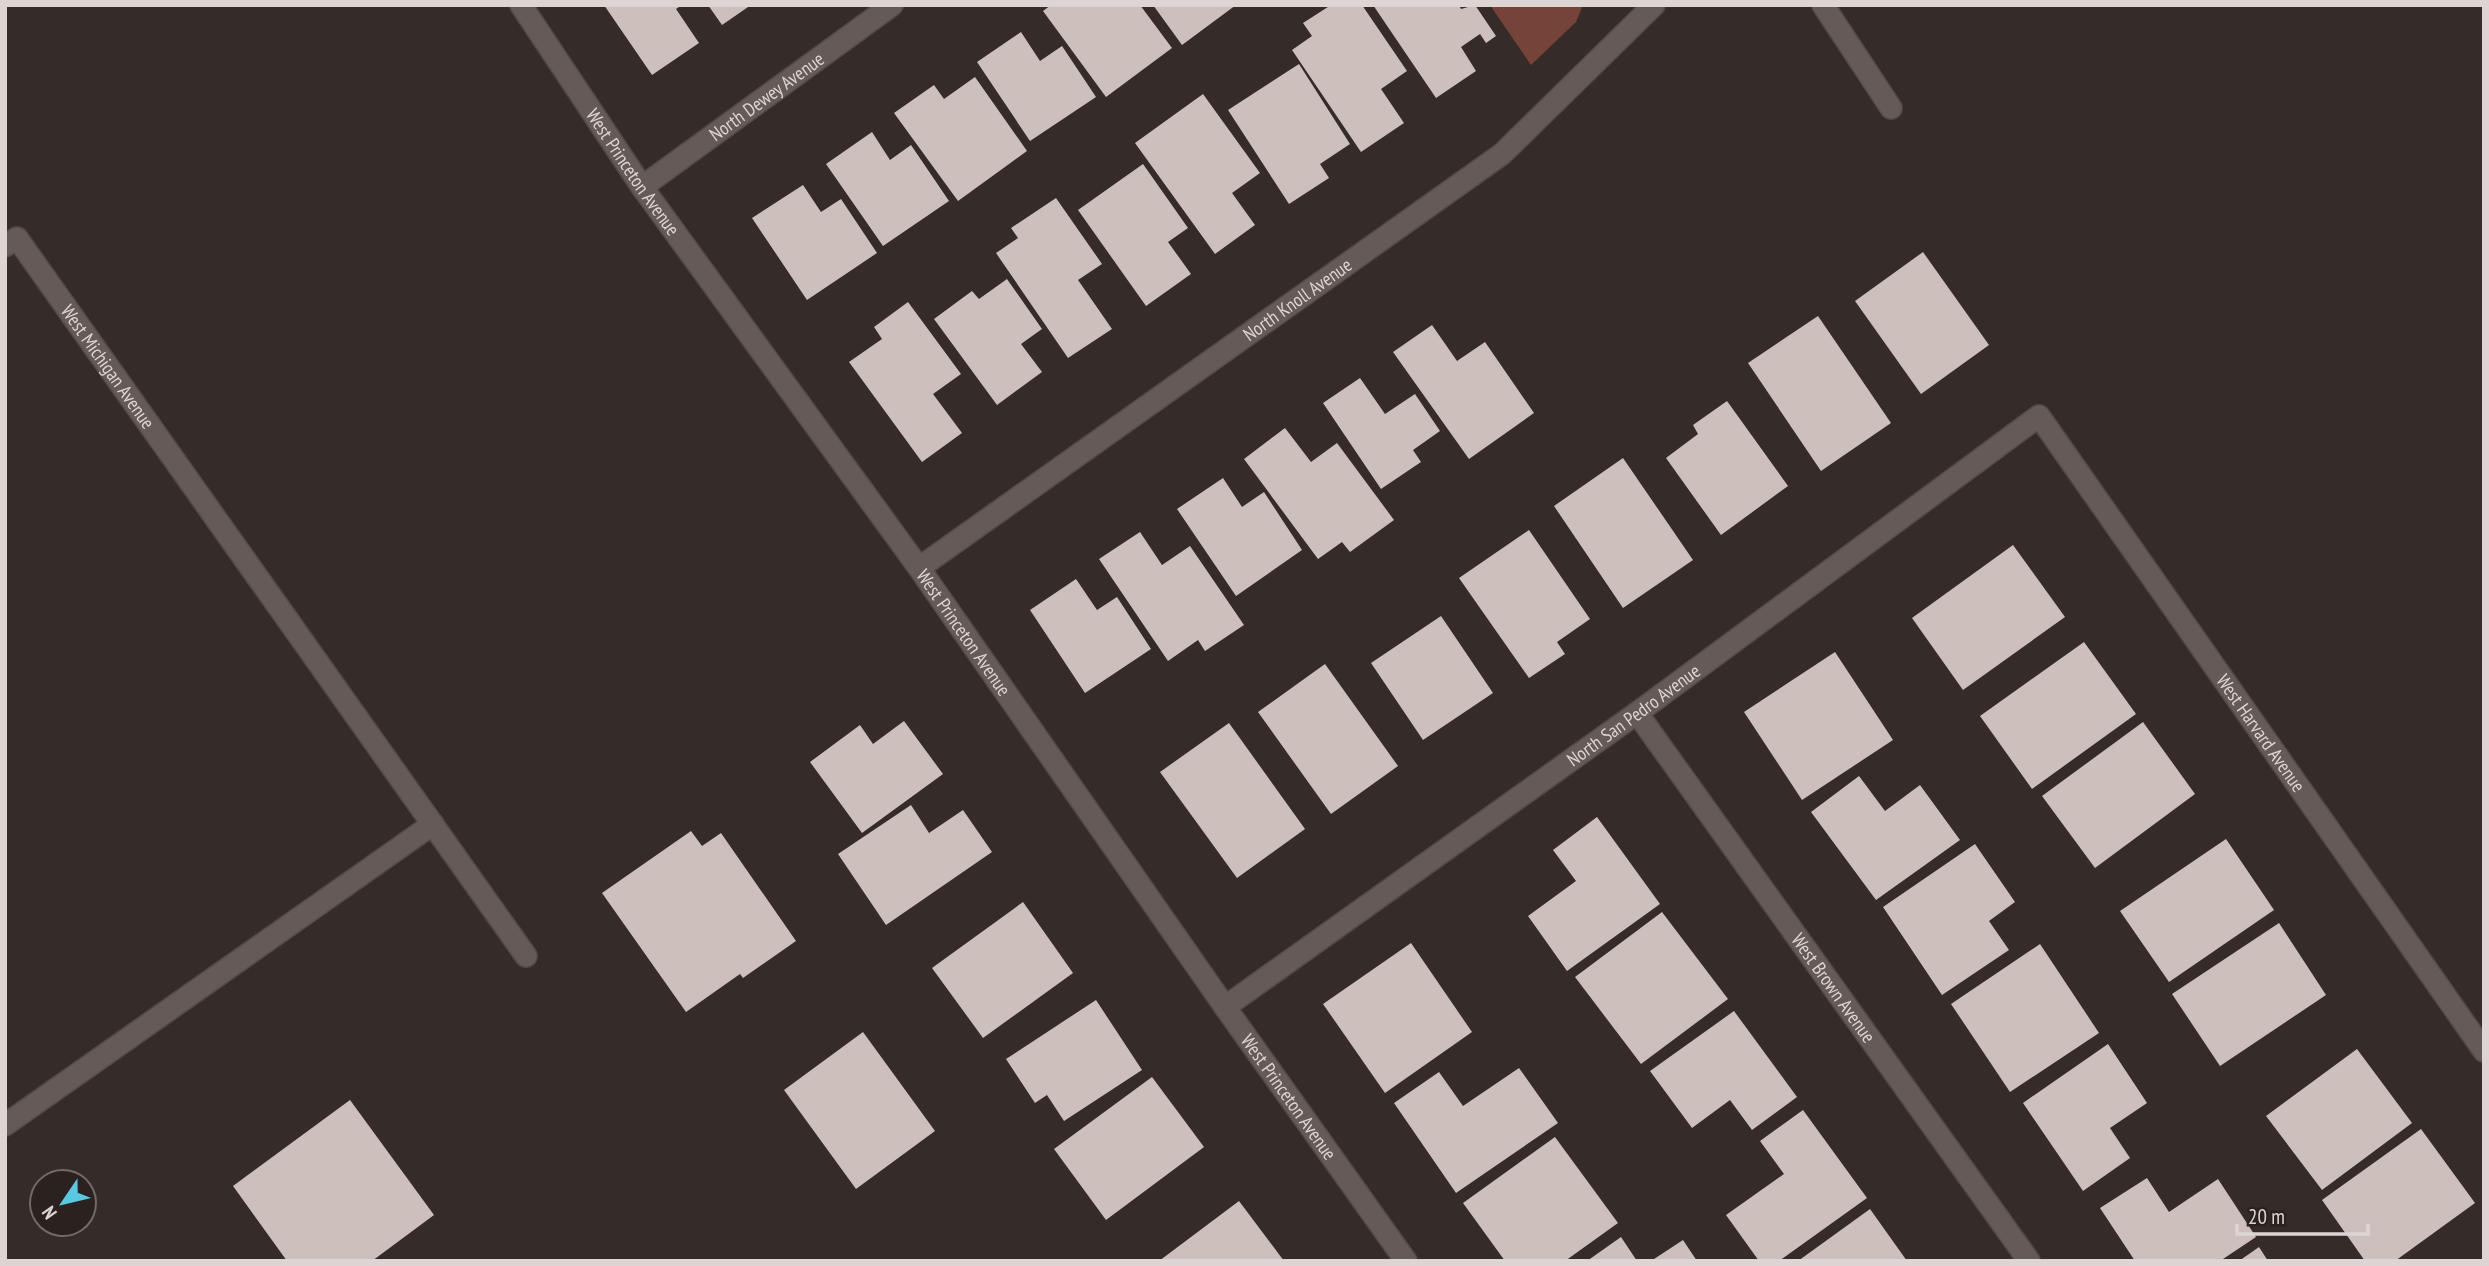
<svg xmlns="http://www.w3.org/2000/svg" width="2489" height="1266" font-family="'PT Sans Narrow',sans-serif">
	<rect width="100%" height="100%" fill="#352c29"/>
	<path fill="#754337" d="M 1490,5 L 1583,5 L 1576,22 L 1531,65 Z"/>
	<g fill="#ccbfbc">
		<path d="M 604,5 L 682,5 L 676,9 L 699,43 L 652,75 Z"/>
		<path d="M 708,5 L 751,5 L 722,25 Z"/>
		<path d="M 1051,5 L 1140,5 L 1172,48 L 1106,97 L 1043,11 Z"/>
		<path d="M 1153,5 L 1236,5 L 1182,45 Z"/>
		<path d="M 1331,5 L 1362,5 L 1407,71 L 1381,89 L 1404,123 L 1361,152 L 1292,50 L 1312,36 L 1303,23 Z"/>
		<path d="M 1373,5 L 1459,5 L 1461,9 L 1475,5 L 1496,36 L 1486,43 L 1480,34 L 1461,47 L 1476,71 L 1436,98 Z"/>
		<path d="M 1021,32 L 1040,61 L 1062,46 L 1096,97 L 1030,141 L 977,62 Z"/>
		<path d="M 1299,64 L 1350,144 L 1320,164 L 1329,178 L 1289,204 L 1228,110 Z"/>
		<path d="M 975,77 L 1027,151 L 958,201 L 894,113 L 934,85 L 944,99 Z"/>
		<path d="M 1203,94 L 1260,173 L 1232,193 L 1255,225 L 1215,254 L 1135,143 Z"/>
		<path d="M 872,132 L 890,160 L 911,145 L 949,201 L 883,246 L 826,164 Z"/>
		<path d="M 1143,164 L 1188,228 L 1168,242 L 1191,274 L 1146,306 L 1078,210 Z"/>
		<path d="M 803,185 L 821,212 L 841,199 L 877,253 L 807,300 L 752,218 Z"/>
		<path d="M 1056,198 L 1102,264 L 1078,280 L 1112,329 L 1068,358 L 996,253 L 1018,238 L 1011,228 Z"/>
		<path d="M 1923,252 L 1989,345 L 1921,394 L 1855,301 Z"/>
		<path d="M 1007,279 L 1042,329 L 1021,344 L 1042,372 L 997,405 L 934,319 L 972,291 L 979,299 Z"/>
		<path d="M 908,302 L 961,374 L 933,394 L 962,433 L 922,462 L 849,362 L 882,339 L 874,327 Z"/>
		<path d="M 1818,316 L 1891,423 L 1821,471 L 1748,363 Z"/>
		<path d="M 1432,325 L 1457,361 L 1485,342 L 1534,413 L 1469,459 L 1393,352 Z"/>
		<path d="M 1360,378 L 1385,414 L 1415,394 L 1440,431 L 1413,450 L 1421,462 L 1381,489 L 1323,403 Z"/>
		<path d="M 1727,401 L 1788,486 L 1721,535 L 1666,458 L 1698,434 L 1693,425 Z"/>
		<path d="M 1285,428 L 1311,462 L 1337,443 L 1394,520 L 1350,552 L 1342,542 L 1318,559 L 1244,459 Z"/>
		<path d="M 1623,458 L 1693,560 L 1623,608 L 1554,506 Z"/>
		<path d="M 1223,478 L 1242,507 L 1264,492 L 1302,550 L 1236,596 L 1177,509 Z"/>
		<path d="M 1529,530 L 1590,619 L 1557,642 L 1565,654 L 1529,678 L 1459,578 Z"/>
		<path d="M 1140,532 L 1162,565 L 1190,546 L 1244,625 L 1205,651 L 1198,640 L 1168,661 L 1099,559 Z"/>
		<path d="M 2013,545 L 2065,617 L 1963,690 L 1912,618 Z"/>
		<path d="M 1076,579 L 1097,610 L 1117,597 L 1151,649 L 1085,693 L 1030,610 Z"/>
		<path d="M 1441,616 L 1493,693 L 1423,740 L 1371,663 Z"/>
		<path d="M 2084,642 L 2136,714 L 2032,789 L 1980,716 Z"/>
		<path d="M 1835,652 L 1893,740 L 1802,800 L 1744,712 Z"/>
		<path d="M 1325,664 L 1398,766 L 1331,814 L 1258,712 Z"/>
		<path d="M 904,721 L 943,774 L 862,833 L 810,762 L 860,725 L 873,744 Z"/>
		<path d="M 2143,722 L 2195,794 L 2095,868 L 2042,796 Z"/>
		<path d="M 1229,723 L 1305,829 L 1237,878 L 1160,772 Z"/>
		<path d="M 1859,776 L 1885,811 L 1920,785 L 1960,840 L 1876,900 L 1811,812 Z"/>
		<path d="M 911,805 L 929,833 L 963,810 L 992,852 L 886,925 L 838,854 Z"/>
		<path d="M 1597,817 L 1660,904 L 1567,971 L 1528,916 L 1576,881 L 1553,850 Z"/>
		<path d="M 691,831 L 702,846 L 721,833 L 796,941 L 743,978 L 740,974 L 686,1012 L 602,893 Z"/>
		<path d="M 2226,839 L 2274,910 L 2169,982 L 2120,911 Z"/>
		<path d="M 1975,844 L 2015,902 L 1989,921 L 2009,950 L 1942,995 L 1883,907 Z"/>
		<path d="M 1023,902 L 1073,973 L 983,1038 L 932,968 Z"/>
		<path d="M 1662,912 L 1728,999 L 1641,1064 L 1575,977 Z"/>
		<path d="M 2279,923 L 2326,995 L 2220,1066 L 2172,994 Z"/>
		<path d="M 1411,943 L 1472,1032 L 1385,1093 L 1323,1004 Z"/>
		<path d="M 2040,944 L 2099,1033 L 2010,1092 L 1951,1004 Z"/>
		<path d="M 1096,1000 L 1142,1070 L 1064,1121 L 1047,1095 L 1035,1103 L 1006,1059 Z"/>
		<path d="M 1734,1011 L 1797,1097 L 1752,1130 L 1730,1100 L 1692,1128 L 1650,1071 Z"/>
		<path d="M 863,1032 L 935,1131 L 856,1189 L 784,1090 Z"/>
		<path d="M 2108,1044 L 2147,1103 L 2110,1128 L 2130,1158 L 2083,1191 L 2023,1103 Z"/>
		<path d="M 2357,1049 L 2412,1123 L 2322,1190 L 2266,1116 Z"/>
		<path d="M 1519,1068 L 1558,1123 L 1456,1193 L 1394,1103 L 1439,1072 L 1463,1106 Z"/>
		<path d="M 1152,1077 L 1204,1147 L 1106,1220 L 1054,1149 Z"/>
		<path d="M 350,1100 L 434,1215 L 372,1261 L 287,1261 L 233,1186 Z"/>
		<path d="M 1803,1110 L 1867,1198 L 1779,1261 L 1759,1261 L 1726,1215 L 1784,1174 L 1760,1141 Z"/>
		<path d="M 2421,1129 L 2475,1203 L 2395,1261 L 2365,1261 L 2322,1200 Z"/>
		<path d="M 1555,1137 L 1618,1223 L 1565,1261 L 1505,1261 L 1463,1203 Z"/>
		<path d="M 2147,1178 L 2169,1212 L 2218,1179 L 2256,1237 L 2220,1261 L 2135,1261 L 2100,1208 Z"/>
		<path d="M 1239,1201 L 1284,1261 L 1159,1261 Z"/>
		<path d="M 1870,1209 L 1907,1261 L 1798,1261 Z"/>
		<path d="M 1621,1237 L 1637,1261 L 1587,1261 Z"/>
		<path d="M 1683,1240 L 1697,1261 L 1651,1261 Z"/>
		<path d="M 2259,1247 L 2268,1261 L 2239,1261 Z"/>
	</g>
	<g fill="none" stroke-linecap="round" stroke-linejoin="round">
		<defs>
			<g id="minor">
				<path id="s1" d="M 521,5 L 642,187 L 919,568 L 1225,1007 L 1406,1261"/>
				<path d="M 1823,5 L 1891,108"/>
				<path id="s2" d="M 642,187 L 892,5"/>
				<path id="s3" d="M 5,246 L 17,238 L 526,956"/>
				<path id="s4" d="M 919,568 L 1502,154 L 1654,5"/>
				<path id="s5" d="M 1637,713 L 2029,1261"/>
				<path id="s6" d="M 1225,1007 L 1637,713 L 2039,416 L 2484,1051"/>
				<path d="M 5,1125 L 433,824"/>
			</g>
		</defs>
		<use href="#minor" stroke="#524a48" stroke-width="24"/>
		<use href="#minor" stroke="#655a57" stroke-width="21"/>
	</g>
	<g text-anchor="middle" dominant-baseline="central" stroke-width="7" stroke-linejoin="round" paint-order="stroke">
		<g font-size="19" fill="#dcd5d3" stroke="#2b221f">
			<text stroke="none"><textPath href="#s2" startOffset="154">North Dewey Avenue</textPath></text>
			<text stroke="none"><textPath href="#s1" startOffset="201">West Princeton Avenue</textPath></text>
			<text stroke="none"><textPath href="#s4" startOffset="464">North Knoll Avenue</textPath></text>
			<text stroke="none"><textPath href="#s3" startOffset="172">West Michigan Avenue</textPath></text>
			<text stroke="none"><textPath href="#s1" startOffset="768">West Princeton Avenue</textPath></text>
			<text stroke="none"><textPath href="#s6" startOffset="502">North San Pedro Avenue</textPath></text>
			<text stroke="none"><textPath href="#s6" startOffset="1393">West Harvard Avenue</textPath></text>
			<text stroke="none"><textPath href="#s5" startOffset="338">West Brown Avenue</textPath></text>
			<text stroke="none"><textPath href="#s1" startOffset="1335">West Princeton Avenue</textPath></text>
		</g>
	</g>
	<rect width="2489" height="1266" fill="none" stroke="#dcd5d3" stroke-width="14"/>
	<g transform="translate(63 1203) rotate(235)"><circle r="33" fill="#2b221f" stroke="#726a67" stroke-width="2"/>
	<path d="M0-5L12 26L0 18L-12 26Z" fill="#58c9e3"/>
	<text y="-10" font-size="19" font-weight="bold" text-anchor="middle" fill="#dcd5d3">N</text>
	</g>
	<path d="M2237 1224v10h131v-10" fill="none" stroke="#dcd5d3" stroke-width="3.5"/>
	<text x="2248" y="1224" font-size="21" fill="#dcd5d3" stroke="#2b221f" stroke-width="5" paint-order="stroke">20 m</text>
</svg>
